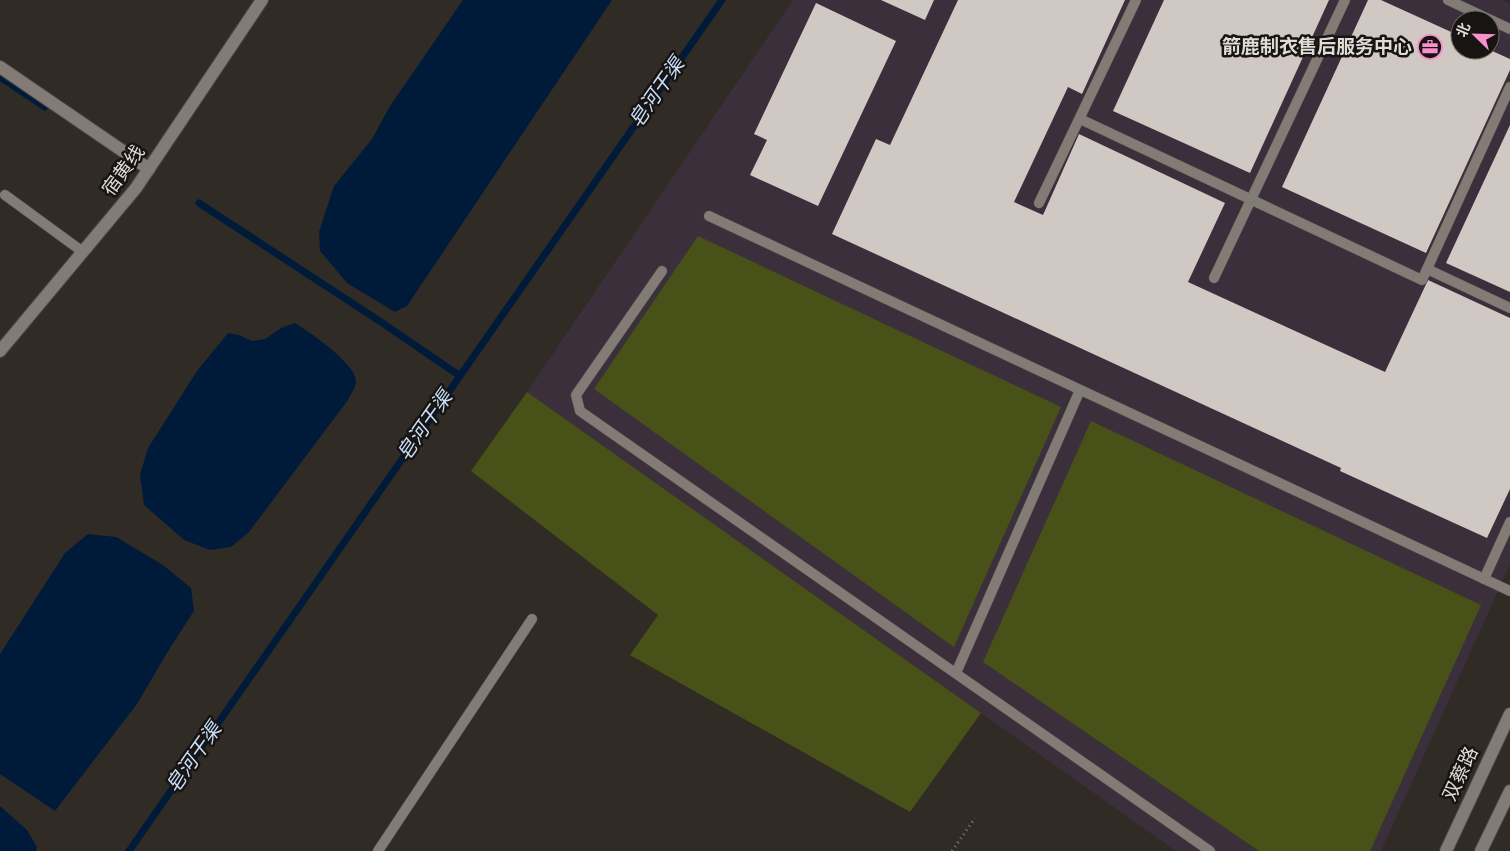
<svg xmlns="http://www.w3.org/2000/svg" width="1510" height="851" font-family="'Sofia Sans Condensed','Noto Sans SC',sans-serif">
	<rect width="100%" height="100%" fill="#312b26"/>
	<path fill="#3c2f3c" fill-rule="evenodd" d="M 793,0 L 1501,0 L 1510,4 L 1510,564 L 1381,851 L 1176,851 L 527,392 ZM 1460,20 L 1490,20 L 1490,50 L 1460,50 Z"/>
	<g fill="#485117">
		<path d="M 698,236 L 1061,407 L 954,647 L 594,389 Z"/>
		<path d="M 527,392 L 981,713 L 910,812 L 630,655 L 658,615 L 471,471 Z"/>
		<path d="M 1091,421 L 1481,605 L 1370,851 L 1259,851 L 983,662 Z"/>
	</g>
	<g fill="#001b39">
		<path d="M 463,0 L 612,0 L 407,306 L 395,312 L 347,283 L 320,251 L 319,232 L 334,186 L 372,139 L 390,106 Z"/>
		<path d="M 295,323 C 309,332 357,364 356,382 C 356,387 350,395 348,400 L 249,532 L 231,547 L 210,550 L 184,540 L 144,505 L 140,475 L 148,448 L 197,371 L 228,333 L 239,335 L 252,341 L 265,339 L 281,328 Z"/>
		<path d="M 88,534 L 116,537 L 163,565 L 191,588 L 194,611 L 170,648 L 137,704 L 55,811 L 0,774 L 0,654 L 65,553 Z"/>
		<path d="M 0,806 L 27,830 L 37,847 L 36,851 L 0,851 Z"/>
	</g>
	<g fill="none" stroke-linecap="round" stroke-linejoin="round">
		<g stroke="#001b39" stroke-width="7">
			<path d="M 0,77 L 45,107"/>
			<path d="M 199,203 L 381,322 L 460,376"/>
			<path d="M 129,851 L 722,0"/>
		</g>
	</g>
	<g fill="#d0c8c2">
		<path d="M 881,0 L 934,0 L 925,20 Z"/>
		<path d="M 958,0 L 1125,0 L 1082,94 L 1068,87 L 1014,202 L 1043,215 L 1079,134 L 1225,203 L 1188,282 L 1385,372 L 1428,280 L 1510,318 L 1510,489 L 1487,538 L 1340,471 L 1341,468 L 832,234 L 876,139 L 890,145 Z"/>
		<path d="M 1164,0 L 1329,0 L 1250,173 L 1113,111 Z"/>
		<path d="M 1368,0 L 1381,0 L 1460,36 L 1460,50 L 1490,50 L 1510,59 L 1510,70 L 1426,253 L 1282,187 Z"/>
		<path d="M 816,3 L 896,41 L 818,206 L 750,175 L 767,140 L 754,134 Z"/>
		<path d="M 1510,125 L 1510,292 L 1446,263 Z"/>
	</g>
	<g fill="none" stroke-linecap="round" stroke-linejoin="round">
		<defs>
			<g id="service">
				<path d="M 1448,0 L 1510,29"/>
				<path d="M 1080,119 L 1422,280 L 1510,87"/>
				<path d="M 5,195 L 83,252"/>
				<path d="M 1039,203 L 1136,0"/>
				<path d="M 709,216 L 1510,591"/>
				<path d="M 1427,269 L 1510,308"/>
				<path d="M 662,271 L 576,395 L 580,411 L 1210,851"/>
				<path d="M 1214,278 L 1345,0"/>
				<path d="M 1484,579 L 1510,522"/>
				<path d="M 956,673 L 1080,390"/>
				<path d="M 378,851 L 532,619"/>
			</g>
			<path id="minor" d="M 0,67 L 149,169"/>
			<g id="tertiary">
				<path d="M 1446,851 L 1510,714"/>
				<path d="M 1481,851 L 1510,791"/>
			</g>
			<path id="secondary" d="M 0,351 L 136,188 L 262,0"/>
		</defs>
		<use href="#service" stroke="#4c4843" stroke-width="11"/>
		<use href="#minor" stroke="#4c4843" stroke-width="14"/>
		<use href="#tertiary" stroke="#4c4843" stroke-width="14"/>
		<use href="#secondary" stroke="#4c4843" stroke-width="14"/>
		<path stroke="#7f7b76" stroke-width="3" stroke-dasharray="1 4" stroke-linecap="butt" d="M 952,851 L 975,818"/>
		<use href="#service" stroke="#827b76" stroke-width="10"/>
		<use href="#minor" stroke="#827b76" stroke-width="12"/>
		<use href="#tertiary" stroke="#827b76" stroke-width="12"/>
		<use href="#secondary" stroke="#827b76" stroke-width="12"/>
	</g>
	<defs>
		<symbol id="office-ring" viewBox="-11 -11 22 22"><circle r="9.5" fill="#171412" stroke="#f890cc" stroke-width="1.5"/><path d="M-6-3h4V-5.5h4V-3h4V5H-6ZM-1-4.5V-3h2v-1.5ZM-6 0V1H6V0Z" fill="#f890cc"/></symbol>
	</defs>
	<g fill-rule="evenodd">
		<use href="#office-ring" x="1416" y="33" width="28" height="28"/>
	</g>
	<g text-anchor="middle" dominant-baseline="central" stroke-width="5" stroke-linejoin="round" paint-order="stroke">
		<g font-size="19" font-weight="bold" fill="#dfdcd8" stroke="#171412" text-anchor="end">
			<text x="1412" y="47">箭鹿制衣售后服务中心</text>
		</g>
		<g font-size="19" fill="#dfdcd8" stroke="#171412">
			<text transform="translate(124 171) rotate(-54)">宿黄线</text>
			<text transform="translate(1461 774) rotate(-65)">双蔡路</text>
		</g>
		<g font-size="20" font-style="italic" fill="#c8dffb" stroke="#171412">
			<text transform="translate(657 93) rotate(-55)">皂河干渠</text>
			<text transform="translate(425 426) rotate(-55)">皂河干渠</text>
			<text transform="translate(194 758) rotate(-55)">皂河干渠</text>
		</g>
	</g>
	<g transform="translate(1475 35) rotate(293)"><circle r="24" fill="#171412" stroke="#676461"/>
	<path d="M0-4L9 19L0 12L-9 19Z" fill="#f890cc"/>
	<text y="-8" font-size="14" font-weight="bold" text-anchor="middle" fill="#dfdcd8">北</text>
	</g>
</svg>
